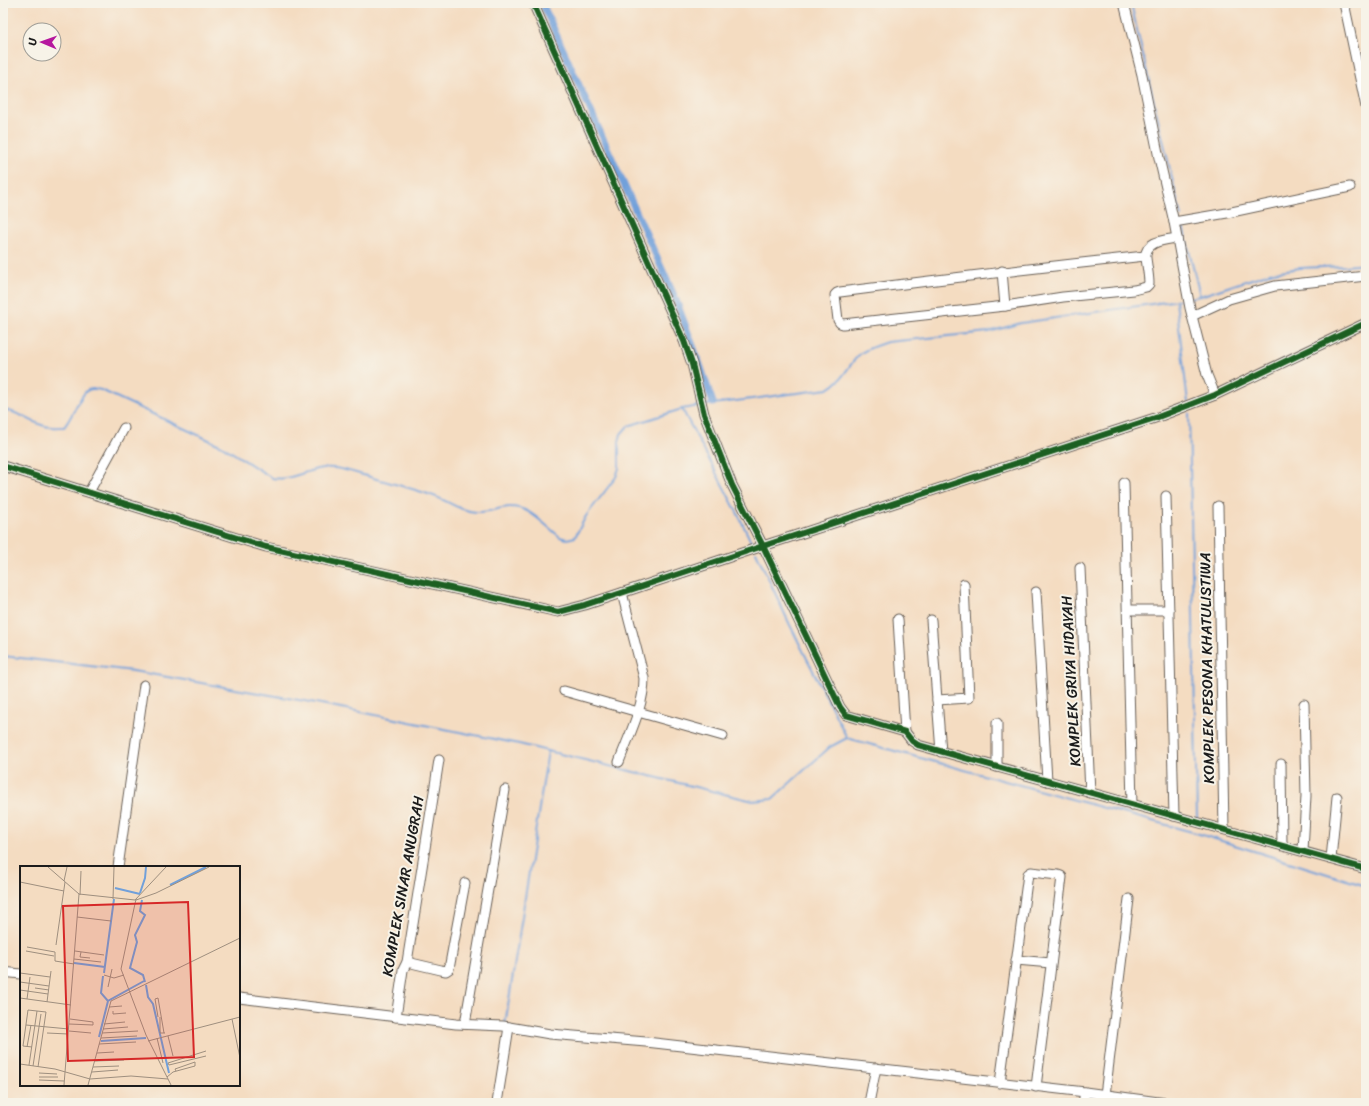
<svg xmlns="http://www.w3.org/2000/svg" width="1369" height="1106" font-family="Sriracha,sans-serif">
	<rect width="100%" height="100%" fill="#f7f3e8"/>
	<filter id="ink" filterUnits="userSpaceOnUse"><feTurbulence type="fractalNoise" baseFrequency=".025" numOctaves="2"/><feDisplacementMap in="SourceGraphic" scale="8" xChannelSelector="R" yChannelSelector="G"/><feConvolveMatrix kernelMatrix="1 2 1 2 8 2 1 2 1" color-interpolation-filters="sRGB"/></filter>
	<filter id="wash" filterUnits="userSpaceOnUse"><feTurbulence type="fractalNoise" baseFrequency=".012" numOctaves="4" result="noise"/><feDisplacementMap in="SourceGraphic" scale="16" xChannelSelector="R" yChannelSelector="G"/><feGaussianBlur stdDeviation="0.9" result="paint"/><feColorMatrix in="noise" values="0 0 0 0 0 0 0 0 0 0 0 0 0 0 0 0 0 1.4 0 .05"/><feComposite in="paint" operator="in"/></filter>
	<g filter="url(#wash)">
		<rect width="100%" height="100%" fill="#f4dcc1"/>
		<g fill="none" stroke-linecap="round" stroke-linejoin="round">
			<g stroke="#71a0da" stroke-width="2">
				<path d="M 1131,3 L 1137,30 L 1181,216"/>
				<path d="M 1183,226 L 1200,296"/>
				<path d="M 1190,298 L 1200,296 L 1273,272 L 1300,268 L 1345,266 L 1366,264"/>
				<path d="M 1176,301 L 1188,403"/>
				<path d="M 705,405 L 828,389 C 843,381 848,365 860,354 C 867,348 878,345 887,342 L 989,332 L 1021,323 L 1186,299"/>
				<path d="M 682,409 L 737,512 L 753,546"/>
				<path d="M 3,410 C 19,411 30,422 45,426 C 51,428 58,427 64,427 C 72,418 80,394 88,390 C 92,388 97,389 101,390 L 222,446 L 272,478 C 293,482 312,465 334,468 C 346,469 358,474 370,477 C 390,483 411,488 431,495 C 447,500 459,511 476,512 C 495,513 506,501 527,511 C 537,516 551,530 560,537 L 567,539 L 575,537 L 586,516 L 616,477 L 619,468 L 619,442 L 621,434 L 628,426 L 682,409 L 699,406"/>
				<path d="M 1189,413 L 1197,818"/>
				<path d="M 756,552 L 790,625 L 847,738 L 1196,833 L 1366,886"/>
				<path d="M 3,656 L 133,671 L 316,703 L 519,744 L 753,801 L 772,799 L 830,747 L 847,738"/>
				<path d="M 505,1025 L 548,751"/>
			</g>
			<path stroke="#71a0da" stroke-width="7" d="M 542,3 L 676,300 L 699,362 L 713,403"/>
		</g>
	</g>
	<g filter="url(#ink)">
		<g fill="none" stroke-linecap="round" stroke-linejoin="round">
			<defs>
				<g id="minor">
					<path d="M 533,3 L 684,341 L 692,364 L 704,414 L 732,485 L 763,546 L 840,707 L 846,715 L 905,732 L 912,741 L 918,745 L 1366,869"/>
					<path d="M 1124,3 L 1142,75 L 1159,158 L 1174,222 L 1190,308 L 1207,375 L 1215,395"/>
					<path d="M 1344,3 L 1366,107"/>
					<path d="M 1174,222 L 1227,213 L 1350,187"/>
					<path d="M 1002,271 L 1005,306 L 1063,297 L 1134,290 L 1146,287 L 1149,284 C 1149,275 1147,267 1146,258 C 1144,241 1165,240 1177,238"/>
					<path d="M 1005,306 L 843,324 L 840,323 L 838,320 L 835,295 L 837,293 L 840,292 C 942,279 1043,267 1145,256"/>
					<path d="M 1192,316 L 1229,299 L 1275,286 L 1366,276"/>
					<path d="M 3,466 L 266,547 L 558,612 L 585,605 L 763,546 L 1158,417 L 1215,395 L 1366,323"/>
					<path d="M 1124,483 L 1132,805"/>
					<path d="M 89,492 L 124,428"/>
					<path d="M 1166,496 L 1174,816"/>
					<path d="M 1218,506 L 1224,829"/>
					<path d="M 1080,568 L 1090,793"/>
					<path d="M 1036,592 L 1047,781"/>
					<path d="M 1128,610 L 1169,610"/>
					<path d="M 898,619 L 905,732"/>
					<path d="M 931,620 L 941,752"/>
					<path d="M 564,691 L 723,736"/>
					<path d="M 937,700 L 969,698 L 964,584"/>
					<path d="M 997,723 L 997,767"/>
					<path d="M 619,762 C 629,735 644,707 644,678 L 622,593"/>
					<path d="M 1281,764 L 1282,845"/>
					<path d="M 1303,851 L 1306,796 L 1304,704"/>
					<path d="M 1331,859 L 1337,797"/>
					<path d="M 118,867 L 144,685"/>
					<path d="M 1016,960 L 1051,963"/>
					<path d="M 407,962 L 441,970 L 446,971 L 449,969 L 465,883"/>
					<path d="M 3,972 L 21,974"/>
					<path d="M 239,998 L 456,1024 L 503,1026 L 550,1034 L 646,1042 L 1085,1092 L 1166,1103"/>
					<path d="M 396,1017 L 403,970 L 407,962 L 439,760"/>
					<path d="M 465,1024 L 505,790"/>
					<path d="M 1000,1083 L 1028,874 L 1031,872 L 1058,875 L 1061,876 L 1062,877 L 1036,1087"/>
					<path d="M 1105,1095 L 1129,899"/>
					<path d="M 497,1103 L 509,1027"/>
					<path d="M 869,1103 L 876,1068"/>
					<path d="M 1083,1103 L 1085,1092"/>
				</g>
			</defs>
			<use href="#minor" stroke="#685f56" stroke-width="11"/>
			<use href="#minor" stroke="#fff" stroke-width="9"/>
			<defs>
				<g id="cycleway">
					<path d="M 533,3 L 684,341 L 692,364 L 704,414 L 732,485 L 763,546 L 840,707 L 846,715 L 905,732 L 912,741 L 918,745 L 1366,869"/>
					<path d="M 3,466 L 266,547 L 558,612 L 585,605 L 763,546 L 1158,417 L 1215,395 L 1366,323"/>
				</g>
			</defs>
			<use href="#cycleway" stroke="#f7f3e8" stroke-width="8"/>
			<use href="#cycleway" stroke="#1b5e20" stroke-width="6"/>
		</g>
	</g>
	<g text-anchor="middle" dominant-baseline="central" stroke-width="4" stroke-linejoin="round" paint-order="stroke">
		<g font-size="15" fill="#1c1c1c" stroke="#f7f3e8">
			<text transform="translate(1207 668) rotate(-91)">KOMPLEK PESONA KHATULISTIWA</text>
			<text transform="translate(1071 681) rotate(-93)">KOMPLEK GRIYA HIDAYAH</text>
			<text transform="translate(403 886) rotate(-80)">KOMPLEK SINAR ANUGRAH</text>
		</g>
	</g>
	<g transform="translate(20 866)">
		<rect width="220" height="220" fill="#f4dcc1"/>
		<path fill="none" stroke="#71a0da" stroke-width="2" d="M 150,19 L 186,1M 95,22 L 120,28M 120,27 L 125,12 L 126,1M 122,34 L 120,45 L 125,49 L 115,69 L 117,76 L 110,102 L 123,109 L 125,116M 54,97 L 85,101M 84,107 L 94,33M 83,110 L 81,127 L 88,135M 126,119 L 128,131 L 133,138 L 149,207M 79,171 L 88,135 L 124,115M 81,175 L 126,172"/>
		<path fill="none" stroke="#9e8f7f" stroke-width="1" d="M 28,1 L 59,28 L 115,34 L 146,1M 44,15 L 47,1M 0,16 L 44,25M 60,29 L 61,5M 93,33 L 94,1M 116,33 L 101,103 L 126,169 L 151,219M 116,34 L 136,27 L 189,1M 57,51 L 91,55M 36,79 L 45,16M 7,81 L 35,86 L 35,95 L 54,98M 6,85 L 34,90M 55,85 L 84,89M 61,86 L 60,91 L 70,92M 54,93 L 81,96M 0,107 L 30,111M 84,109 L 94,112 L 104,109M 0,116 L 29,120M 88,121 L 92,103M 15,122 L 29,124M 0,124 L 28,128M 0,132 L 51,139M 7,133 L 10,111M 27,136 L 31,105M 89,141 L 102,140M 93,145 L 93,148 L 106,147M 138,151 L 135,133 L 138,132 L 144,167M 140,151 L 140,167 L 145,167M 212,153 L 220,192M 49,158 L 73,159 L 73,156 L 50,153M 84,158 L 105,156M 6,159 L 49,163M 83,163 L 108,161M 49,165 L 71,167M 27,167 L 48,168M 82,167 L 118,165M 148,170 L 153,190M 81,172 L 117,170M 137,172 L 143,197M 128,175 L 220,151M 79,178 L 116,176M 7,181 L 11,159M 12,181 L 3,180 L 8,144 L 26,146 L 18,201M 186,185 L 148,197 L 149,199 L 186,190M 77,187 L 94,186M 75,195 L 104,194M 0,198 L 35,203 L 70,213 L 111,210 L 148,213M 9,199 L 17,145M 13,200 L 21,148M 73,201 L 99,200M 72,206 L 98,204M 19,207 L 37,208M 19,211 L 38,211M 147,211 L 153,206 L 175,200 L 175,196 L 155,203 L 156,205M 19,214 L 44,215M 44,219 L 59,28M 68,219 L 91,135 L 220,72"/>
		<path fill="#d62828" fill-opacity="0.15" stroke="#d62828" stroke-width="2" d="M 168,36 L 174,191 L 48,195 L 43,40 Z"/>
		<rect width="220" height="220" fill="none" stroke="#1c1c1c" stroke-width="2"/>
	</g>
	<rect width="1369" height="1106" fill="none" stroke="#f7f3e8" stroke-width="16"/>
	<g transform="translate(42 42) rotate(272)"><circle r="19" fill="#f7f3e8" stroke="#9f9d96"/>
	<path d="M0-3L7 15L0 10L-7 15Z" fill="#b5179e"/>
	<text y="-6" font-size="11" font-weight="bold" text-anchor="middle" fill="#1c1c1c">U</text>
	</g>
</svg>
